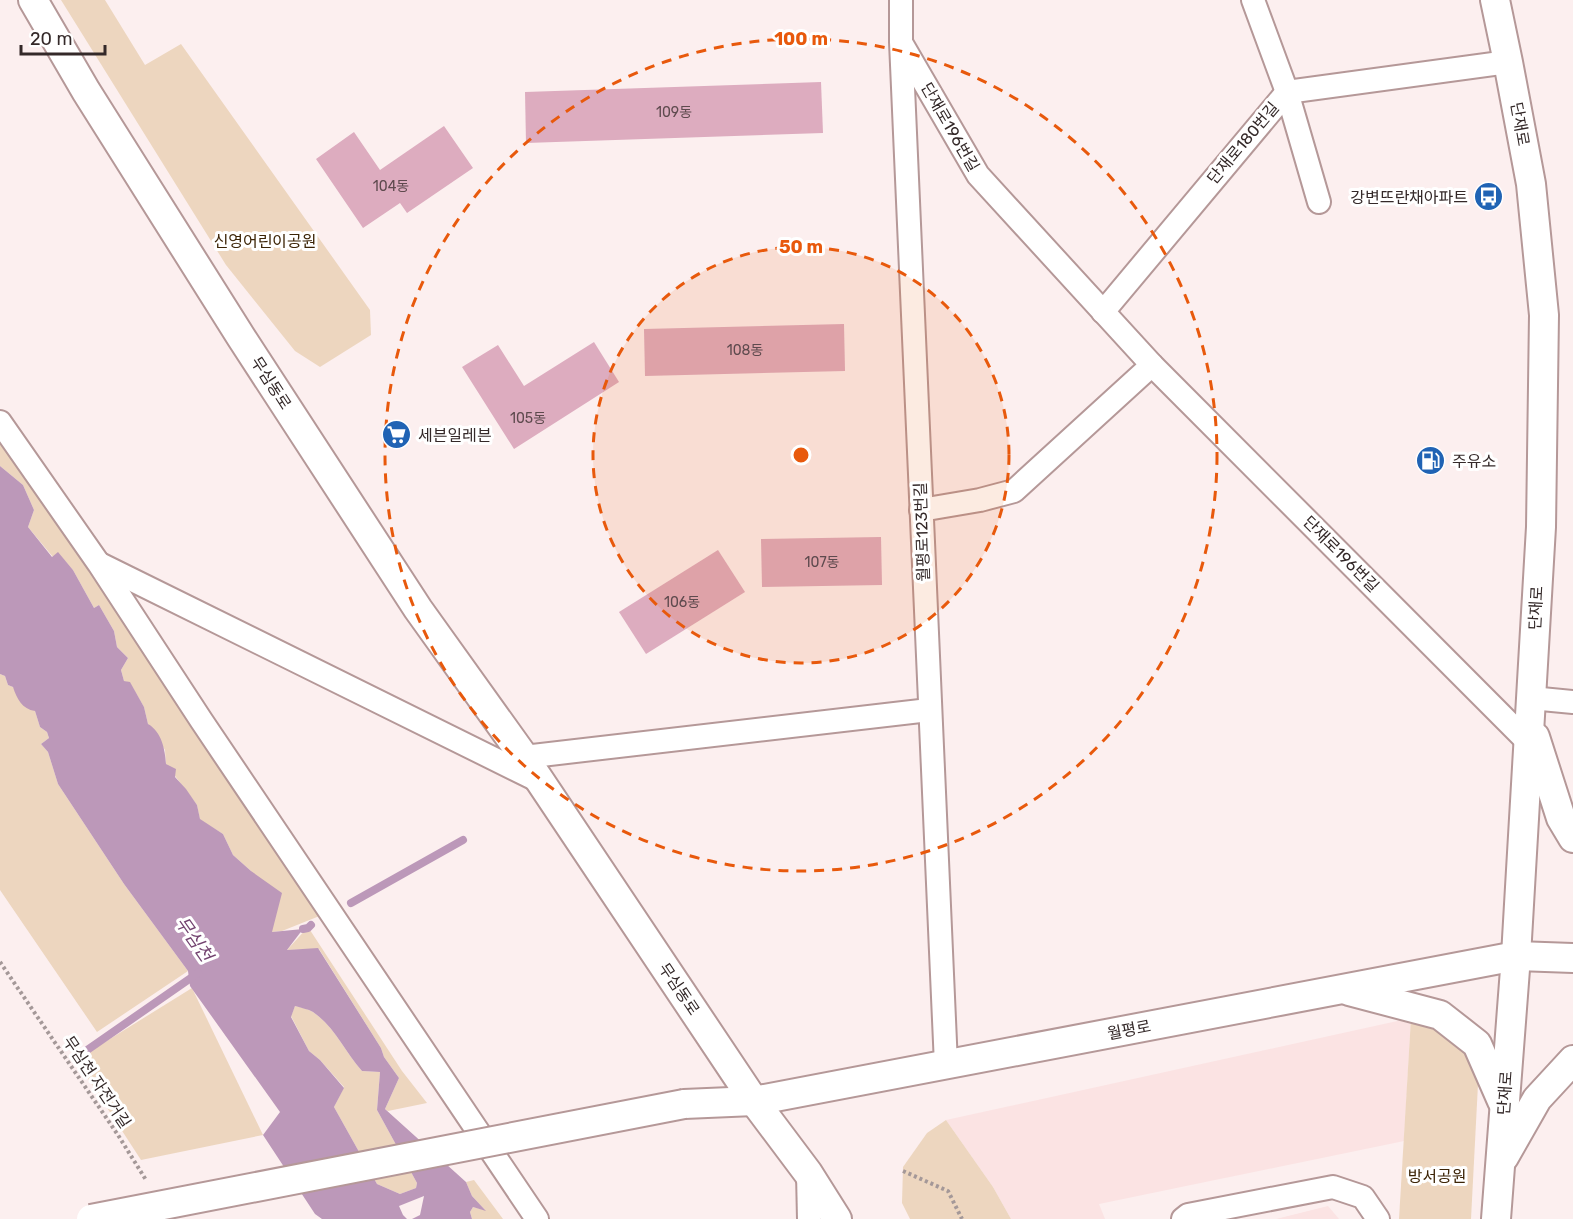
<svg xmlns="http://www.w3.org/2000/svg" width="1573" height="1219" font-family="Rubik,'Noto Sans KR',sans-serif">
	<rect width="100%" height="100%" fill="#fcefef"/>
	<g fill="#fbe3e3">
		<path d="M 1411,1018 L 1404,1141 L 1099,1204 L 1105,1219 L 1011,1219 L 993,1187 L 946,1120 Z"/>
		<path d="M 1328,1206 L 1339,1219 L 1276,1219 Z"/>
	</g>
	<g fill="#edd6bf">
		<path d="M 61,0 L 105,0 L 145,65 L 181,44 L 370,310 L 371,335 L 320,367 L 295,351 L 226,265 Z"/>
		<path d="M 0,426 L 327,913 L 282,931 L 272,932 L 251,871 L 233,855 L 223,834 L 200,820 L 197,805 L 166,764 L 165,750 L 148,724 L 144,707 L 130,683 L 124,681 L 121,670 L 128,658 L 117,647 L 114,631 L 99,605 L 94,608 L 73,570 L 58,553 L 53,557 L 28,527 L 34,510 L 23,485 L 0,466 Z"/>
		<path d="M 0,674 L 5,676 L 8,685 L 13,687 L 35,711 L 40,727 L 47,732 L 49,738 L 41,744 L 48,752 L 58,784 L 124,884 L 188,971 L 97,1032 L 0,890 Z"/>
		<path d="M 308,927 L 402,1071 L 427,1103 L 388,1111 L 385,1109 L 399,1078 L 384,1057 L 381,1048 L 319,949 L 287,950 Z"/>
		<path d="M 192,988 L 263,1135 L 141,1160 L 76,1060 Z"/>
		<path d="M 295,1006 C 301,1007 308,1009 313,1012 C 335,1027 345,1052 362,1071 L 380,1072 L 377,1110 L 417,1183 L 416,1188 L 400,1194 L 377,1184 L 334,1107 L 344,1087 L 320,1060 L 309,1051 L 291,1016 Z"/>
		<path d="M 1428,1017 L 1479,1065 L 1471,1219 L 1399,1219 L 1411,1018 Z"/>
		<path d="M 946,1120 L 993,1187 L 1011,1219 L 910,1219 L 902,1203 L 903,1167 L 927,1133 Z"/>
		<path d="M 474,1180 L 503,1219 L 472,1219 L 470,1212 L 473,1207 L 485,1210 L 472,1196 L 466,1182 Z"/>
	</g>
	<path fill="#bc98b9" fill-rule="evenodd" d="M 0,466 L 23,485 L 34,510 L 28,527 L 52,557 L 58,552 L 73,570 L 94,608 L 99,605 L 114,631 L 117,647 L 128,658 L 121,670 L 124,681 L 130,682 L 144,707 L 148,724 C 162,732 165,750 166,764 L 176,769 L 175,777 L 186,789 L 197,805 L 200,819 L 223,834 L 233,855 L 251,871 L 282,893 L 272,932 L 303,929 L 287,950 L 318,948 L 381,1048 L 384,1057 L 399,1078 L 385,1109 L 466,1182 L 472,1196 L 486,1211 L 473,1207 L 470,1212 L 472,1219 L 412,1219 L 420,1215 L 424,1196 L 399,1206 L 403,1215 L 407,1219 L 322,1219 L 315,1214 L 263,1135 L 280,1112 L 190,986 L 188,971 L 124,884 L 58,784 L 48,752 L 41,744 L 49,738 L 47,732 L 40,727 L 35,711 C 22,709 17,699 13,687 L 8,685 L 5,676 L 0,674 ZM 295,1006 C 301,1008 308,1009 313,1012 C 335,1027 345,1052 362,1071 L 380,1072 L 377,1110 L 417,1183 L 416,1188 L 400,1194 L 377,1184 L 334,1107 L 344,1088 L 320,1060 L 309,1051 L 291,1017 Z"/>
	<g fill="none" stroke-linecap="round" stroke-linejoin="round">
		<g stroke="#bc98b9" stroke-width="8">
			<path d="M 351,903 L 463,840"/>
			<path d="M 303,929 L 308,928 L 311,925"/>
			<path d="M 80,1055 L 198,973"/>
		</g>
	</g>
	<g fill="#ddacbf">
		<path d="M 821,82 L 823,133 L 526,143 L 525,92 Z"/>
		<path d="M 444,126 L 473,168 L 407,213 L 400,203 L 363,228 L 316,159 L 354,132 L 380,170 Z"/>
		<path d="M 844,324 L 845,371 L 645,376 L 644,329 Z"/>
		<path d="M 594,342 L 619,382 L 514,449 L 462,367 L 498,345 L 524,386 Z"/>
		<path d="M 881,537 L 882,585 L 762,587 L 761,539 Z"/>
		<path d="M 718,550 L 745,592 L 646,654 L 619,612 Z"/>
	</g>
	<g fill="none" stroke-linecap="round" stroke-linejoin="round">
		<defs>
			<g id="minor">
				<path d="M 901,0 L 901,42 L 946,1065"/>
				<path d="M 1253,0 L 1287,92 L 1319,202"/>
				<path d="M 903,46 L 978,175 L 1152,365 L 1529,743"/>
				<path d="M 1103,312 L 1287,92 L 1508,62"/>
				<path d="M 0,422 L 99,564 L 201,720 L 537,1219"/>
				<path d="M 921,510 L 980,500 L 1014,491 L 1152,365"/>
				<path d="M 100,564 L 539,781"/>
				<path d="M 1531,698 L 1573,702"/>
				<path d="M 524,757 L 929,710"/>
				<path d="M 808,1173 L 809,1219"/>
				<path d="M 1183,1219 L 1188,1215 L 1333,1187 L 1363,1197 L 1378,1219"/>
			</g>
			<g id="tertiary">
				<path d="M 33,0 L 86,91 L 241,337 L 418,609 L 524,757 L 754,1101 L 808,1173 L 837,1219"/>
				<path d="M 1495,0 L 1508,62 L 1531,184 L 1544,315 L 1541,527 L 1516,956 L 1496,1219"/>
				<path d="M 1535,737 L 1561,818 L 1573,838"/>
				<path d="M 1349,991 L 1440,1015 L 1477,1044 L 1502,1101"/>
				<path d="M 684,1104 L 754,1101 L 1516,956 L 1573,958"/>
				<path d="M 1504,1157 L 1537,1099 L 1573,1060"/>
			</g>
		</defs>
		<use href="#minor" stroke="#b59898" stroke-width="26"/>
		<use href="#tertiary" stroke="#b59898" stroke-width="32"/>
		<g stroke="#a49898" stroke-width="4" stroke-dasharray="3 3" stroke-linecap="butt">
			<path d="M 0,962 L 118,1135 L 146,1180"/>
			<path d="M 903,1171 L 948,1191 L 962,1219"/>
		</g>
		<use href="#minor" stroke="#fff" stroke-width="22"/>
		<use href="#tertiary" stroke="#fff" stroke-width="28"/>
		<defs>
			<path id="tertiary-bridge" d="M 91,1219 L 684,1104"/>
		</defs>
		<use href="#tertiary-bridge" stroke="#b59898" stroke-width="32" stroke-linecap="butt"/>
		<use href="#tertiary-bridge" stroke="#fff" stroke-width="28"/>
	</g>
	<circle cx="801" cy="455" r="208" fill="#e8590c" fill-opacity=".12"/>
	<g fill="none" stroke="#e8590c" stroke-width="3" stroke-dasharray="10 8">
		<circle cx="801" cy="455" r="208"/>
		<circle cx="801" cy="455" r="416"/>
	</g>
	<defs>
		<symbol id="bus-disc" viewBox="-11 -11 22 22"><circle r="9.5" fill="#2063b4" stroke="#fff"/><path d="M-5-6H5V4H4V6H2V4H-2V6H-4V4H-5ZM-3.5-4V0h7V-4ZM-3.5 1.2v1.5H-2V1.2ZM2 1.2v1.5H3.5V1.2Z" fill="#fff"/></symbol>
		<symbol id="supermarket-disc" viewBox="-11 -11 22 22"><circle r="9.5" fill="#2063b4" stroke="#fff"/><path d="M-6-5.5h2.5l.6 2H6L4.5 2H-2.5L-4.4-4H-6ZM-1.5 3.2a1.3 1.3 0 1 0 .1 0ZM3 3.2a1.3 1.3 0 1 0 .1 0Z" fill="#fff"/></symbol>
		<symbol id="fuel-disc" viewBox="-11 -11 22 22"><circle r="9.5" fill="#2063b4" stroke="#fff"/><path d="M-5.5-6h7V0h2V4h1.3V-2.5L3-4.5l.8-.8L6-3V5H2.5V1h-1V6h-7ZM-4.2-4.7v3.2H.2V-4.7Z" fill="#fff"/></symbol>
	</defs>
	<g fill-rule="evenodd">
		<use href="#bus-disc" x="1472" y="180" width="33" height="33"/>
		<use href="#supermarket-disc" x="380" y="418" width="33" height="33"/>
		<use href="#fuel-disc" x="1414" y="444" width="33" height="33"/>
	</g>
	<g text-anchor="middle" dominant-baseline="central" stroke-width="6" stroke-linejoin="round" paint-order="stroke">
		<g font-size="14" fill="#5e4a4e">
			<text x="674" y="112">109동</text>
			<text x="391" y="186">104동</text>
			<text x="745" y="350">108동</text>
			<text x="528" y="418">105동</text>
			<text x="822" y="562">107동</text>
			<text x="682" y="602">106동</text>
		</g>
		<g font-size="16" fill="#342929" stroke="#fff">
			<text transform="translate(1520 124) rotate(80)">단재로</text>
			<text transform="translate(950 127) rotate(60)">단재로196번길</text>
			<text transform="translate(1243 143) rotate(-50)">단재로180번길</text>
			<text transform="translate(271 383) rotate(57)">무심동로</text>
			<text transform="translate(922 532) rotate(-92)">월평로123번길</text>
			<text transform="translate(1341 554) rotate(45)">단재로196번길</text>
			<text transform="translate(1536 608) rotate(-87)">단재로</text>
			<text transform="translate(679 989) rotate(56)">무심동로</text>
			<text transform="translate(1129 1030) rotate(-11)">월평로</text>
			<text transform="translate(97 1082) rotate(56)">무심천 자전거길</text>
			<text transform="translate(1505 1093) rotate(-86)">단재로</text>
		</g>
		<g font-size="16" fill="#342929" stroke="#fff" text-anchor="start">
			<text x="1468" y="197" text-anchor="end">강변뜨란채아파트</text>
			<text x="418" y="435">세븐일레븐</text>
			<text x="1452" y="461">주유소</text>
		</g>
		<g font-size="16" fill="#3c2406" stroke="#fff">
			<text x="265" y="241">신영어린이공원</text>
			<text x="1437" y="1176">방서공원</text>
		</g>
		<g font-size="18" font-style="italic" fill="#734370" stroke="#fff">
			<text transform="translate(194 939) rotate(55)">무심천</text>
		</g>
	</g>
	<circle cx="801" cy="455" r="9" fill="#e8590c" stroke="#fff" stroke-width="3"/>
	<g font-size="18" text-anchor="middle" font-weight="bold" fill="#e8590c" stroke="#fff" stroke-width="6" stroke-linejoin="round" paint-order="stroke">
		<text x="801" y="45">100 m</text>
		<text x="801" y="253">50 m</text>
	</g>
	<path d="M21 45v9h84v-9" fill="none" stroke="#342929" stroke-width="3"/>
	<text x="30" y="45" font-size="18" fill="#342929" stroke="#ffffff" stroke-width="4.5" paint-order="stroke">20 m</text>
</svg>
